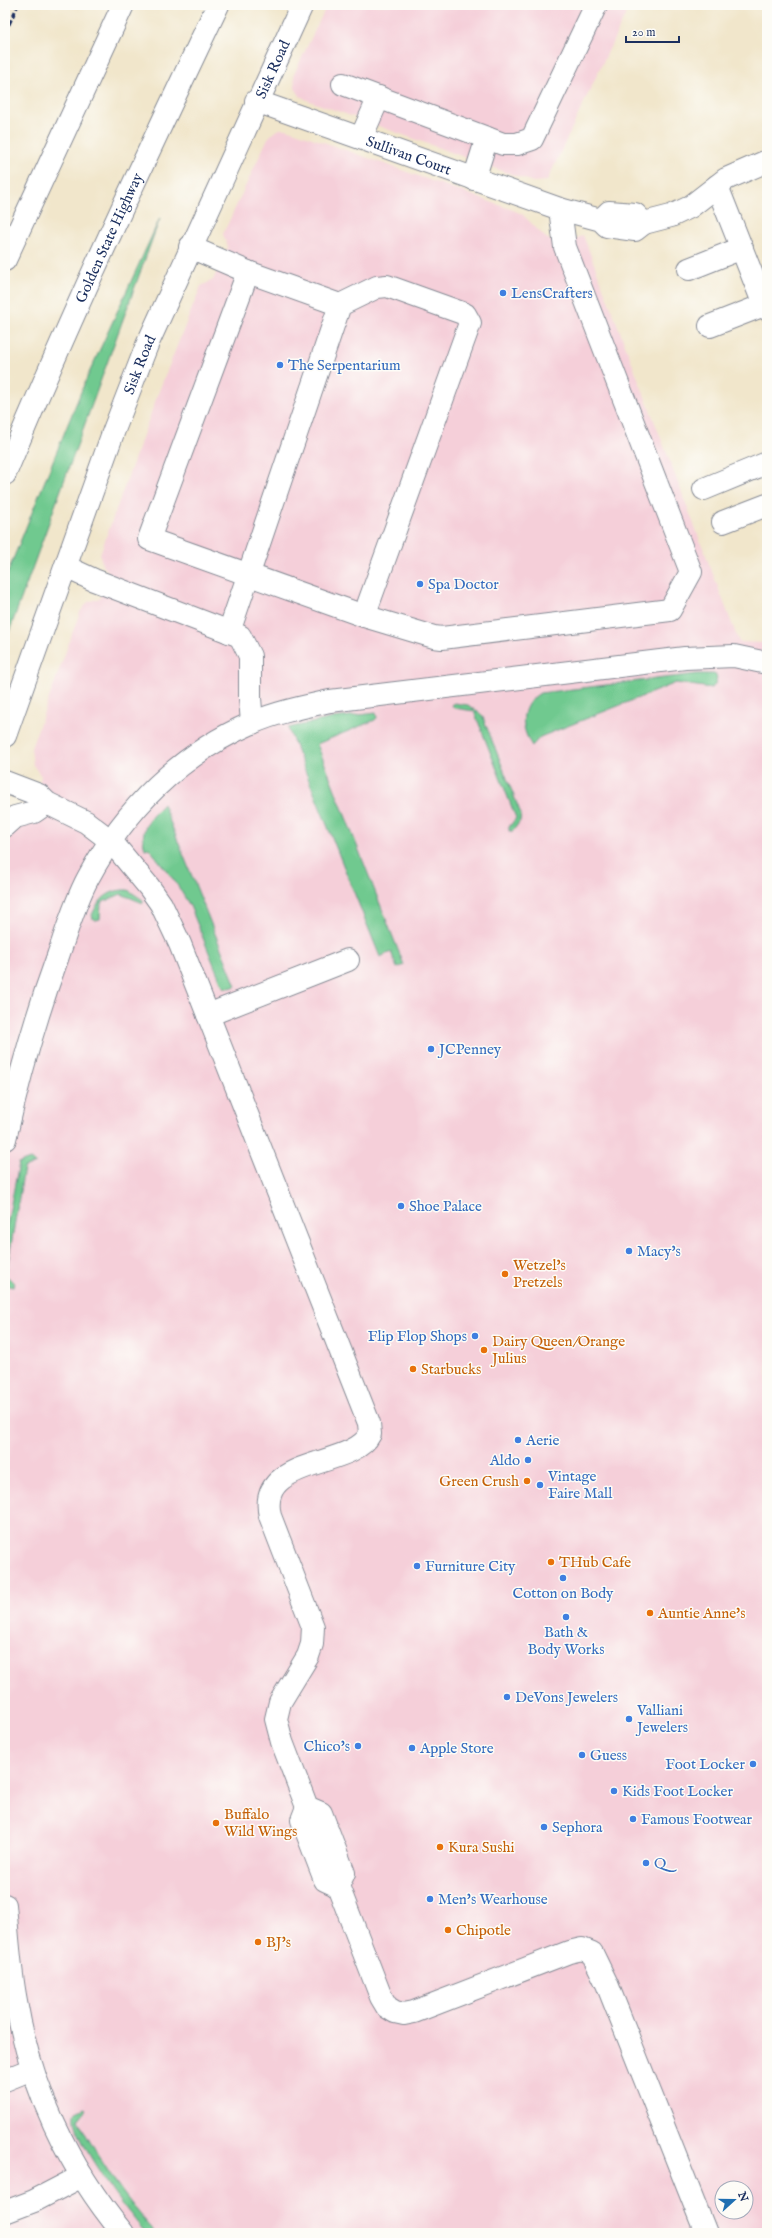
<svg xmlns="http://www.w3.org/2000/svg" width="772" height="2238" font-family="'IM FELL English',serif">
	<rect width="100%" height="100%" fill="#fdfcf7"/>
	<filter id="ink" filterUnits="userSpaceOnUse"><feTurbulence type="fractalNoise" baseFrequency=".025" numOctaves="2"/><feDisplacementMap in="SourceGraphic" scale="8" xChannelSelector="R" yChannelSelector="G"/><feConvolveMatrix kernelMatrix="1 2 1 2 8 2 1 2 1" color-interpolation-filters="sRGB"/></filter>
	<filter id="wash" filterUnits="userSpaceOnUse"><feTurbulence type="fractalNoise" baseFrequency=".012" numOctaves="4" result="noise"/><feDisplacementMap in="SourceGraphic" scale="16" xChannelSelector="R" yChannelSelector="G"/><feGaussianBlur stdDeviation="0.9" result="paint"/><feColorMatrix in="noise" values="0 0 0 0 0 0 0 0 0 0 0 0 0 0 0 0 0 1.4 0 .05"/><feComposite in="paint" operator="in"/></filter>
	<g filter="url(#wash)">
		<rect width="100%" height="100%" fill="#f1e6cb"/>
		<g fill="#f5cfd9" fill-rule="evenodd">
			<path d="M 327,5 L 630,5 L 547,181 L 533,182 L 307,100 L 300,96 L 295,88 L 294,74 Z"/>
			<path d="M 280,129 L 287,129 L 513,210 L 522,214 L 546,238 L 555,242 L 574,240 L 583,235 L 739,642 L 767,643 L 767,2233 L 5,2233 L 5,851 L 10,837 L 18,827 L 29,821 L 41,776 L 33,765 L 31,748 L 80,612 L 88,602 L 100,598 L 108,571 L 102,565 L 100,554 L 159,391 L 201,286 L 213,280 L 228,247 L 223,234 L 268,138 L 274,132 ZM 722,2188 L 746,2188 L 746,2212 L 722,2212 Z"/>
		</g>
		<g fill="#70c98f" stroke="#467c76">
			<path d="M 160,218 L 5,643 L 5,579 L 85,382 Z"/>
			<path d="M 697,674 L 715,674 L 717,678 L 715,685 L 711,688 L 676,683 L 540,737 L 532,746 C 520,727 519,706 540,693 Z"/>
			<path d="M 454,703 L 468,705 L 482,715 L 521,814 L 520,821 L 513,831 L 509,831 L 509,827 L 516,818 L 474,711 L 454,708 L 452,705 Z"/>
			<path d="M 376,713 L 377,718 L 375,720 L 317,744 L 404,965 L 397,968 L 391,952 L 380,957 L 288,728 L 333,718 Z"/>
			<path d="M 163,804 L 236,986 L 230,988 L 223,987 L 190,906 L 176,883 L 149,848 L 145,849 C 139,829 150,818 163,804 Z"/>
			<path d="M 128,890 L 143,900 L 143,903 L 121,894 L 101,903 L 100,919 L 96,920 L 93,919 L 92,915 C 99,899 109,889 128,890 Z"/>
			<path d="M 30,1159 L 36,1163 L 24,1168 L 6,1275 L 15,1284 L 13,1287 L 5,1285 L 5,1235 L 19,1163 Z"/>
			<path d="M 85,2107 L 86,2110 L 78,2120 C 100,2161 124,2198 156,2233 L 146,2233 C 130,2216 65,2132 76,2111 Z"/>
		</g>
	</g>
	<g filter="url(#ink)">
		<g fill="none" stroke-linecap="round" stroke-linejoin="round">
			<defs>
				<g id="minor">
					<path d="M 343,84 L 503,144 L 517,144 L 532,139 L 596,5"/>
					<path id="s1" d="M 256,101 L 560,209 L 601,220 L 607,226 L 635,230 L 644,223 L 635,214 L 609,212 L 601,220"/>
					<path d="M 361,138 L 379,97"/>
					<path d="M 474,179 L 487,138"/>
					<path d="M 717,186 L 764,305 L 767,309"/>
					<path d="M 644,223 L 671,216 L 690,207 L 726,179 L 767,161"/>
					<path d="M 190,247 L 248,272 L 340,305"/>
					<path d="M 689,269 L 742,248"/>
					<path d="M 248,272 L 149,539 L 364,616 L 434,637 L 442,638 L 670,610 L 691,572 L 565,247 L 560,209"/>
					<path d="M 710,326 L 764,305"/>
					<path d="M 704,489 L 767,463"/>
					<path d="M 723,522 L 767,505"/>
					<path d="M 66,567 L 94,580 L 240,636 L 250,656 L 250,698 L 252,723"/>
					<path d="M 229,632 L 340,305 L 377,287 L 387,286 L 465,314 L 470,323 L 364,616"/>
					<path d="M 5,782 L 39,795 L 47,803 L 86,822 L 111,841 L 149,887 L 161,904 L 180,944 L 369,1423 L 370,1434 C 353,1469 256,1456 270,1516 L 313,1627 L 312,1644 L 308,1656 L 280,1702 L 276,1719 L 282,1742 L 307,1807 L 302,1820 L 325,1880 L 338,1886 L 344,1873 L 321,1813 L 307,1807"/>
					<path d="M 208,1015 L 348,960"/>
					<path d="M 5,1139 C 19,1077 36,1016 58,956 C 67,930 75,902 88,878 C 125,809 180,754 252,723 C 277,712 303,707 330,701 L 685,658 L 734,656 L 767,663"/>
					<path d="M 338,1886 L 381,1997 L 387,2007 L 395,2012 L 404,2014 L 414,2012 L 569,1952 L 582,1949 L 592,1953 L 607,1984 L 706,2233"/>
					<path d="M 5,1905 C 8,1937 10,1970 16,2001 C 30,2086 68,2167 123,2233"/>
					<path d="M 5,2080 L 32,2069"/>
					<path d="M 5,2212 L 34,2201 L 82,2176"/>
				</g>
				<g id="major">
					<path id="s2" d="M 5,736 L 114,430 L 147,345 L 302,5"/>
					<path d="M 5,826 L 15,817 L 34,812 L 47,803"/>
				</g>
				<g id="highway">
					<path d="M 5,260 L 123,5"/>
					<path id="s3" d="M 5,474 C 71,315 144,160 218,5"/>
				</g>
			</defs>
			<use href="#minor" stroke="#868a94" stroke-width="24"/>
			<use href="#major" stroke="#868a94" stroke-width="24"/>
			<use href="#highway" stroke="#868a94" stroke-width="24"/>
			<use href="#minor" stroke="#fff" stroke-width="22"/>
			<use href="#major" stroke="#fff" stroke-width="22"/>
			<use href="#highway" stroke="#fff" stroke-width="22"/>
			<path stroke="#1b2f5e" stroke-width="3" stroke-dasharray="6 3" stroke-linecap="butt" d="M 5,33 L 18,5"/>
		</g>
	</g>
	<g fill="#3f7fe0" stroke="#fdfcf7" stroke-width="1.5">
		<circle cx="503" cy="293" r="4"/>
		<circle cx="280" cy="365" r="4"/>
		<circle cx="420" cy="584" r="4"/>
		<circle cx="431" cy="1049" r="4"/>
		<circle cx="401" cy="1206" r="4"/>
		<circle cx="629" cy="1251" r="4"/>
		<circle cx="475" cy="1336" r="4"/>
		<circle cx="518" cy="1440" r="4"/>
		<circle cx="528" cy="1460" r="4"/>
		<circle cx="540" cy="1485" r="4"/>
		<circle cx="417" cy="1566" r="4"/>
		<circle cx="563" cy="1578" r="4"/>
		<circle cx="566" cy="1617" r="4"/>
		<circle cx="507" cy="1697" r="4"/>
		<circle cx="629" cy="1719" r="4"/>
		<circle cx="358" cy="1746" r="4"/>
		<circle cx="412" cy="1748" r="4"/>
		<circle cx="582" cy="1755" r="4"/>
		<circle cx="753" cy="1764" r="4"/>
		<circle cx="614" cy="1791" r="4"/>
		<circle cx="633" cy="1819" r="4"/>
		<circle cx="544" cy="1827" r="4"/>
		<circle cx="646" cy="1863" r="4"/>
		<circle cx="430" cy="1899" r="4"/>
	</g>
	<g fill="#e8710a" stroke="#fdfcf7" stroke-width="1.5">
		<circle cx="505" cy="1274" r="4"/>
		<circle cx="484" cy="1350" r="4"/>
		<circle cx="413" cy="1369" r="4"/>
		<circle cx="527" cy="1481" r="4"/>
		<circle cx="551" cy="1562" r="4"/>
		<circle cx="650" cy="1613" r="4"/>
		<circle cx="216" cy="1823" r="4"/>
		<circle cx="440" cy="1847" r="4"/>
		<circle cx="448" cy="1930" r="4"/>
		<circle cx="258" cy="1942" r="4"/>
	</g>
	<g text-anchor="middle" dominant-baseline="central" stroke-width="3" stroke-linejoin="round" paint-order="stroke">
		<g font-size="15" fill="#1b2f5e" stroke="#fdfcf7">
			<text stroke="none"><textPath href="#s2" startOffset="719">Sisk Road</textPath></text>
			<text stroke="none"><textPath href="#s1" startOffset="162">Sullivan Court</textPath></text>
			<text stroke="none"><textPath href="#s3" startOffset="258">Golden State Highway</textPath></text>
			<text stroke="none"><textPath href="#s2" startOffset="395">Sisk Road</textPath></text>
		</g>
		<g font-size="15" fill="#366cbe" stroke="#fdfcf7" text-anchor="start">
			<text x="511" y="293">LensCrafters</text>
			<text x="288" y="365">The Serpentarium</text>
			<text x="428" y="584">Spa Doctor</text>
			<text x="439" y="1049">JCPenney</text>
			<text x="409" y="1206">Shoe Palace</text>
			<text x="637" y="1251">Macy's</text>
			<text x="467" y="1336" text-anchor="end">Flip Flop Shops</text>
			<text x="526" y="1440">Aerie</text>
			<text x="520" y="1460" text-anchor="end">Aldo</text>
			<text x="548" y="1476">Vintage<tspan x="548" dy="17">Faire Mall</tspan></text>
			<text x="425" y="1566">Furniture City</text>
			<text x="563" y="1593" text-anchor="middle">Cotton on Body</text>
			<text x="566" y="1632" text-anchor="middle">Bath &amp;<tspan x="566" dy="17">Body Works</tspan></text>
			<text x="515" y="1697">DeVons Jewelers</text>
			<text x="637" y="1710">Valliani<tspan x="637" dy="17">Jewelers</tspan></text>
			<text x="350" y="1746" text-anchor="end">Chico's</text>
			<text x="420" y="1748">Apple Store</text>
			<text x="590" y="1755">Guess</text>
			<text x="745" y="1764" text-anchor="end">Foot Locker</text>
			<text x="622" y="1791">Kids Foot Locker</text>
			<text x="641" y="1819">Famous Footwear</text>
			<text x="552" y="1827">Sephora</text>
			<text x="654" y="1863">Q</text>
			<text x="438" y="1899">Men's Wearhouse</text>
		</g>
		<g font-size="15" fill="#c56008" stroke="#fdfcf7" text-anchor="start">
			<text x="513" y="1265">Wetzel's<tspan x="513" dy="17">Pretzels</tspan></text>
			<text x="492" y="1341">Dairy Queen/Orange<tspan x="492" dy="17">Julius</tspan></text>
			<text x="421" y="1369">Starbucks</text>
			<text x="519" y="1481" text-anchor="end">Green Crush</text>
			<text x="559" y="1562">THub Cafe</text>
			<text x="658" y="1613">Auntie Anne's</text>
			<text x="224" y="1814">Buffalo<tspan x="224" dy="17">Wild Wings</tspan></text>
			<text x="448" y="1847">Kura Sushi</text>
			<text x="456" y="1930">Chipotle</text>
			<text x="266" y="1942">BJ's</text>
		</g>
	</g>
	<rect width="772" height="2238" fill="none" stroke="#fdfcf7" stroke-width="20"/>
	<g transform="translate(734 2200) rotate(69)"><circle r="19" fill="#fdfcf7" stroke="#a3aaba"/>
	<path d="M0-3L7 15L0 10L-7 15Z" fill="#1f6fb2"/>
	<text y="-6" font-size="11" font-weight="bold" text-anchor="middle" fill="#1b2f5e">N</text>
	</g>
	<path d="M626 36v6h53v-6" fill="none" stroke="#1b2f5e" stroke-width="2"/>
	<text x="632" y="36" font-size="12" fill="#1b2f5e" stroke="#fdfcf7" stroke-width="3" paint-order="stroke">20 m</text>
</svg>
